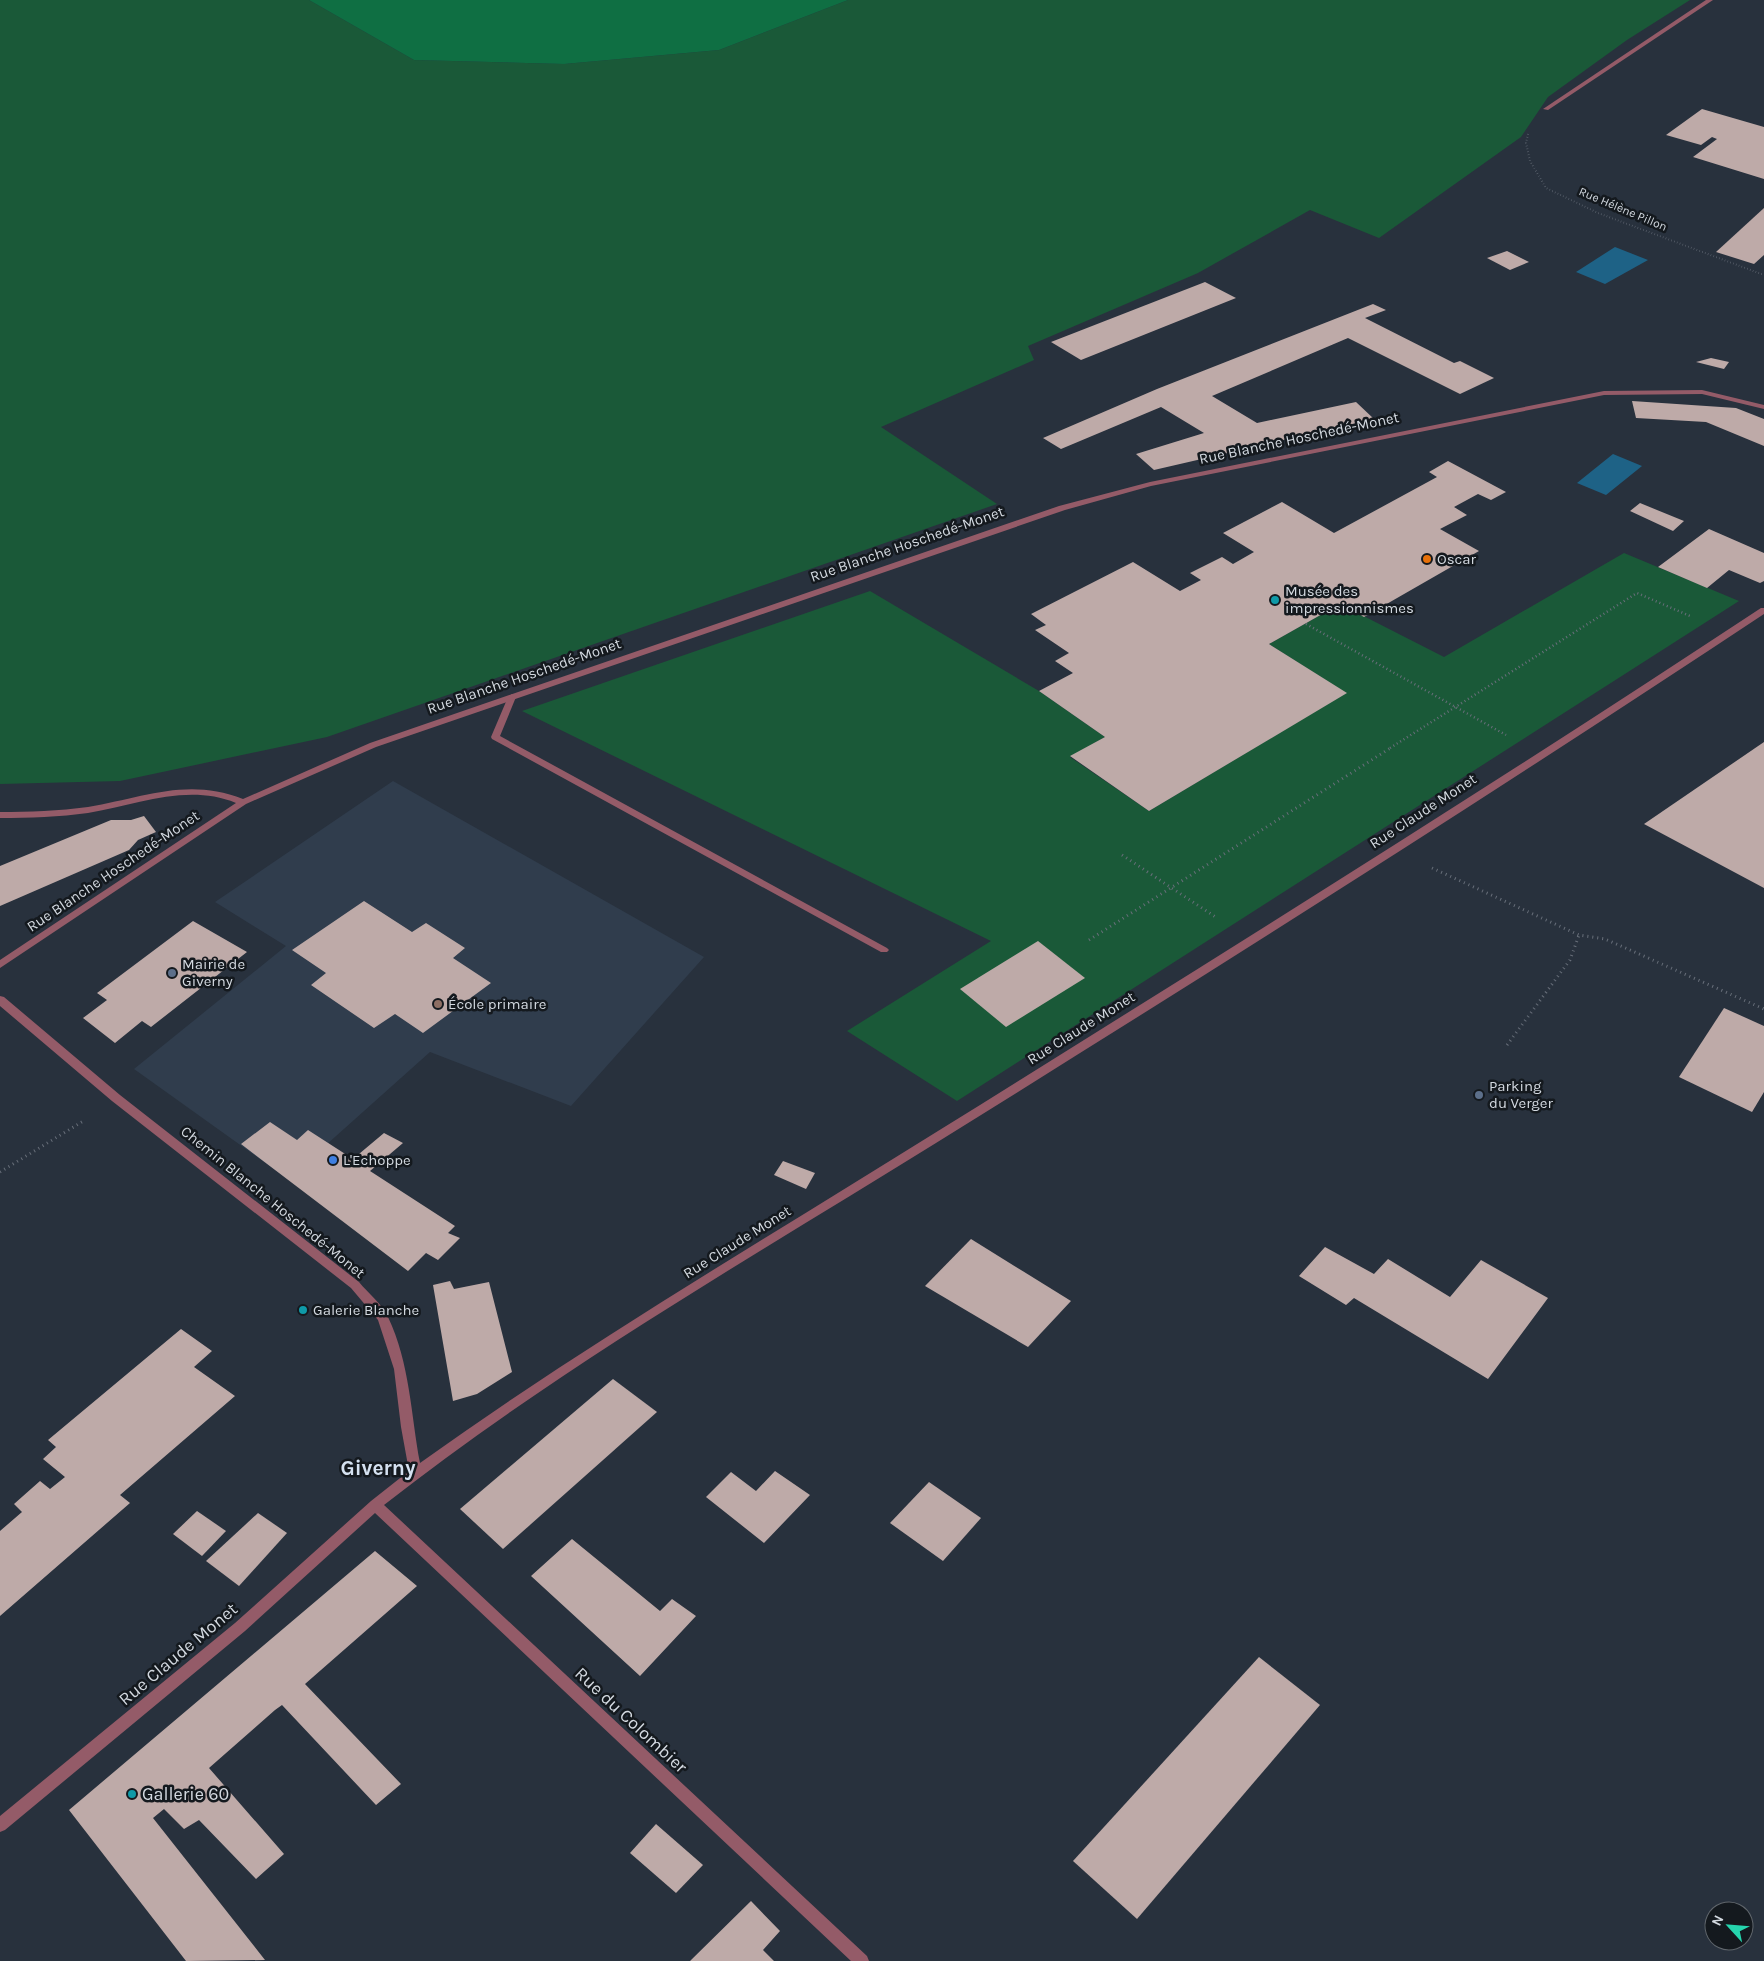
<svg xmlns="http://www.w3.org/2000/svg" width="1764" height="1961" font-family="Karla,sans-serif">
	<rect width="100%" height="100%" fill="#28313d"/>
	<path fill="#303d4d" d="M 393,781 L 704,957 L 571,1106 L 430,1052 L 288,1179 L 134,1069 L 286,946 L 215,902 Z"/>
	<g fill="#1a5938">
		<path d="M 0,0 L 309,0 L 414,60 L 564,64 L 719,50 L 848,0 L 1690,0 L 1627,40 L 1548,97 L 1521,137 L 1379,238 L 1310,210 L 1198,273 L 1028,346 L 1034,360 L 881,427 L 997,504 L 327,737 L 120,781 L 0,784 Z"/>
		<path d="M 1624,553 L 1739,601 L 957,1101 L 847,1031 L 991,941 L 522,711 L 870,591 L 1039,691 L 1105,737 L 1070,757 L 1149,811 L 1346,693 L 1269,644 L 1340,604 L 1444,657 Z"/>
	</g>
	<path fill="#0f6f43" d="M 309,0 L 848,0 L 719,50 L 564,64 L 414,60 Z"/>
	<g fill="#1e6286">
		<path d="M 1615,247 L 1648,260 L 1605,284 L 1576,272 Z"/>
		<path d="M 1613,454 L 1642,466 L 1606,495 L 1577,483 Z"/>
	</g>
	<g fill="#beaaa8">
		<path d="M 1702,109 L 1764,127 L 1764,179 L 1693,157 L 1717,139 L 1712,137 L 1701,145 L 1666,135 Z"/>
		<path d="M 1764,208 L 1764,255 L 1754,264 L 1716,252 Z"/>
		<path d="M 1507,251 L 1529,262 L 1510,270 L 1487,258 Z"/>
		<path d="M 1205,282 L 1236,298 L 1081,360 L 1051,342 Z"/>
		<path d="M 1373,304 L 1386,310 L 1365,318 L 1454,363 L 1460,361 L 1494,378 L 1460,394 L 1348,338 L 1212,396 L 1257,423 L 1356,402 L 1374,419 L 1154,470 L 1136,454 L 1204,433 L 1161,407 L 1061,449 L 1043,438 L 1157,389 Z"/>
		<path d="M 1711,358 L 1729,362 L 1724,369 L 1696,362 Z"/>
		<path d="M 1632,401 L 1736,408 L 1764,419 L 1764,446 L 1706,422 L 1636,418 Z"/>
		<path d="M 1448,461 L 1506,492 L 1491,500 L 1478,494 L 1454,507 L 1467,515 L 1440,529 L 1479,551 L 1364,617 L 1340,604 L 1269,644 L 1347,693 L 1149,811 L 1070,756 L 1105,737 L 1039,691 L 1073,673 L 1055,661 L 1069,653 L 1035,630 L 1046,625 L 1031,614 L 1133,562 L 1180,591 L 1201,580 L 1190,573 L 1222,557 L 1233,564 L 1254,552 L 1223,533 L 1282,502 L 1334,533 L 1437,477 L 1429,472 Z"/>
		<path d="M 1640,503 L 1657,510 L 1684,521 L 1673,531 L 1630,511 Z"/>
		<path d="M 1709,529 L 1764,553 L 1764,581 L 1760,583 L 1729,570 L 1707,588 L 1658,567 Z"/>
		<path d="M 1764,742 L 1764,888 L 1644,824 Z"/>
		<path d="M 144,816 L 156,832 L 138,840 L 129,850 L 0,906 L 0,866 L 111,820 L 131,820 Z"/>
		<path d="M 364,901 L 412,932 L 426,923 L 465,948 L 453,958 L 491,983 L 423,1033 L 395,1014 L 374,1028 L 311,985 L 326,973 L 292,950 Z"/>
		<path d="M 193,921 L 247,952 L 151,1027 L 142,1021 L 115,1043 L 83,1018 L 107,1000 L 97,993 Z"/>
		<path d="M 1038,941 L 1085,978 L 1006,1027 L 960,989 Z"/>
		<path d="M 1724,1008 L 1764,1026 L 1764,1092 L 1752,1112 L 1679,1077 Z"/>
		<path d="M 270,1122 L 297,1140 L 308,1130 L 353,1159 L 384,1133 L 403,1143 L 370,1171 L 455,1226 L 448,1233 L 460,1238 L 438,1260 L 426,1253 L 408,1271 L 241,1144 Z"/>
		<path d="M 783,1161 L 815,1173 L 806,1189 L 774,1175 Z"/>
		<path d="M 971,1239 L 1071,1301 L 1028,1347 L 925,1286 Z"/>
		<path d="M 1325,1247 L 1374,1274 L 1388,1259 L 1450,1297 L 1481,1260 L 1548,1298 L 1488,1379 L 1354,1298 L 1346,1305 L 1299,1276 Z"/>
		<path d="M 450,1281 L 454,1289 L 489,1282 L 512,1372 L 477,1394 L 453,1401 L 433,1285 Z"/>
		<path d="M 181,1329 L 212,1351 L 194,1367 L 235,1396 L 120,1495 L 130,1503 L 0,1616 L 0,1531 L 22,1512 L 14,1504 L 40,1481 L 50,1489 L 65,1477 L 43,1459 L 56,1447 L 48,1440 Z"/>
		<path d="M 613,1379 L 657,1412 L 503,1549 L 460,1509 Z"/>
		<path d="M 775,1471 L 810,1495 L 764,1543 L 706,1497 L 731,1472 L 756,1491 Z"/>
		<path d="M 929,1482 L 981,1518 L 943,1561 L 890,1523 Z"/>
		<path d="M 197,1511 L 226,1531 L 202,1556 L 173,1534 Z"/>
		<path d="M 258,1513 L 287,1533 L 239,1586 L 206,1561 Z"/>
		<path d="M 572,1539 L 660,1611 L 672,1599 L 696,1616 L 640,1676 L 531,1576 Z"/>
		<path d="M 375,1551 L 417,1586 L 305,1684 L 401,1784 L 376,1805 L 282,1705 L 275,1710 L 209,1768 L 284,1854 L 256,1879 L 199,1820 L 184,1829 L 164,1809 L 153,1818 L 265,1960 L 186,1961 L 69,1810 Z"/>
		<path d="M 1259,1657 L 1320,1705 L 1137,1919 L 1073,1861 Z"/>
		<path d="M 656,1824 L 703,1865 L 676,1893 L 630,1853 Z"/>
		<path d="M 751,1901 L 780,1931 L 763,1950 L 774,1961 L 690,1961 Z"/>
	</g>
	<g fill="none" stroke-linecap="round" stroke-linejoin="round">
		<path stroke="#686f7a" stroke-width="2" stroke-dasharray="0.5 2.5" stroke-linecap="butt" d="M 1528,134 L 1526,143 L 1530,161 L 1546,188 L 1598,213 L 1764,275"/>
		<g stroke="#686f7a" stroke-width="2.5" stroke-dasharray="1 3" stroke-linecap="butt">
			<path d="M 1306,624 L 1506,735"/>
			<path d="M 1390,748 L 1637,593 L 1690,616"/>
		</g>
		<g stroke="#686f7a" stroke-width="3" stroke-dasharray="1 4" stroke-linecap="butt">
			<path d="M 1122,855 L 1217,918"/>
			<path d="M 1432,868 L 1579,935 L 1605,939 L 1764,1009"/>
			<path d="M 1089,940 L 1392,747"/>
			<path d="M 1507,1045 L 1570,960 L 1579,935"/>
			<path d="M 0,1172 L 85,1120"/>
		</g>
		<path fill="#945b68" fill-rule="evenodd" d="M 512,694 L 516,697 L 500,736 L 887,948 L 889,950 L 887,952 L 881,952 L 492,739 L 491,737 L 508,697 Z"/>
		<g fill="#945b68" fill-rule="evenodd">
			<path d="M 1706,0 L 1713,0 L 1548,110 L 1543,109 Z"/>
			<path d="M 1702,390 L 1764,405 L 1764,409 L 1702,394 L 1604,395 L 1151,486 L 1065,510 L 376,747 L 246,804 L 0,968 L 0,960 L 236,803 C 187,783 137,805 88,813 C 60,817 29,818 0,818 L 0,812 C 29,812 59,811 88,807 C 143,798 187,777 243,799 L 370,743 L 1059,506 L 1150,482 L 1604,391 Z"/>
			<path d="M 1761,608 L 1764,608 L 1764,614 C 1491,795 1214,970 936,1143 C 749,1259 557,1369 384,1505 L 867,1956 L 869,1961 L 851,1961 L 375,1513 L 245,1631 L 5,1830 L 0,1832 L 0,1816 L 235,1623 L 371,1501 L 409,1471 L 401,1427 L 394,1369 L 378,1320 L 351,1288 L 112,1101 L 0,1006 L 0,996 L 4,997 L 120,1095 L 359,1282 C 368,1293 382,1304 388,1317 C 410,1363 411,1415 420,1463 C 587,1343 764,1240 938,1131 C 1214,959 1490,787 1761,608 Z"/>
		</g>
	</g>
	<circle fill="#e8710a" stroke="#14191e" stroke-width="2" cx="1427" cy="559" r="5"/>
	<g fill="#0f9aa8" stroke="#14191e" stroke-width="2">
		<circle cx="1275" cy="600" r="5"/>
		<circle cx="303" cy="1310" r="5"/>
		<circle cx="132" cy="1794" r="5"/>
	</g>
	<g fill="#5c6f8a" stroke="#14191e" stroke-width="2">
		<circle cx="172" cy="973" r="5"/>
		<circle cx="1479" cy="1095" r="5"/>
	</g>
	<circle fill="#8d6e63" stroke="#14191e" stroke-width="2" cx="438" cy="1004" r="5"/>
	<circle fill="#3f7fe0" stroke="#14191e" stroke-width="2" cx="333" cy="1160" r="5"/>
	<g text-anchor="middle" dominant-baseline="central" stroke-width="5" stroke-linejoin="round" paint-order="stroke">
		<g font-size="12" fill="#d3d9e0" stroke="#14191e">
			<text transform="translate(1623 209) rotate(23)">Rue Hélène Pillon</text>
		</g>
		<g font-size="15" fill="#d3d9e0" stroke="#14191e">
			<text transform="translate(1299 438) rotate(-12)">Rue Blanche Hoschedé-Monet</text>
			<text transform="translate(907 544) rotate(-19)">Rue Blanche Hoschedé-Monet</text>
			<text transform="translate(524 676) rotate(-19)">Rue Blanche Hoschedé-Monet</text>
			<text transform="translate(1423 811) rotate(-33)">Rue Claude Monet</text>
			<text transform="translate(113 871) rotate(-34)">Rue Blanche Hoschedé-Monet</text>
			<text transform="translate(1081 1028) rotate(-32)">Rue Claude Monet</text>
			<text transform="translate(273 1202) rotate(39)">Chemin Blanche Hoschedé-Monet</text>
			<text transform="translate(737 1242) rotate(-32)">Rue Claude Monet</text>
		</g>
		<g font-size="15" fill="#d3d9e0" stroke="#14191e" text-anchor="start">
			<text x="1437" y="559">Oscar</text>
			<text x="1285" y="591">Musée des<tspan x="1285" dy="17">impressionnismes</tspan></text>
			<text x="182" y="964">Mairie de<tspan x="182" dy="17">Giverny</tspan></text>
			<text x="448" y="1004">École primaire</text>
			<text x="1489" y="1086">Parking<tspan x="1489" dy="17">du Verger</tspan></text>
			<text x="343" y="1160">L'Echoppe</text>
			<text x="313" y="1310">Galerie Blanche</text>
		</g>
		<g font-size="18" fill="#d3d9e0" stroke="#14191e">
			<text transform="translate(178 1654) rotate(-40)">Rue Claude Monet</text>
			<text transform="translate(631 1720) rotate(43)">Rue du Colombier</text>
		</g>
		<g font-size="18" fill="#d3d9e0" stroke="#14191e" text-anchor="start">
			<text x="142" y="1794">Gallerie 60</text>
		</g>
		<g font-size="21" font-weight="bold" fill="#d5e1f0" stroke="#14191e">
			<text x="378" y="1468">Giverny</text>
		</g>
	</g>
	<g transform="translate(1729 1926) rotate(296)"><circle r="24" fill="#14191e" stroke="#60666c"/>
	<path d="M0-4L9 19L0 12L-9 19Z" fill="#26d5ae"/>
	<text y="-8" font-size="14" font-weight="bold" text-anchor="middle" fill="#d3d9e0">N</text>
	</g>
</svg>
